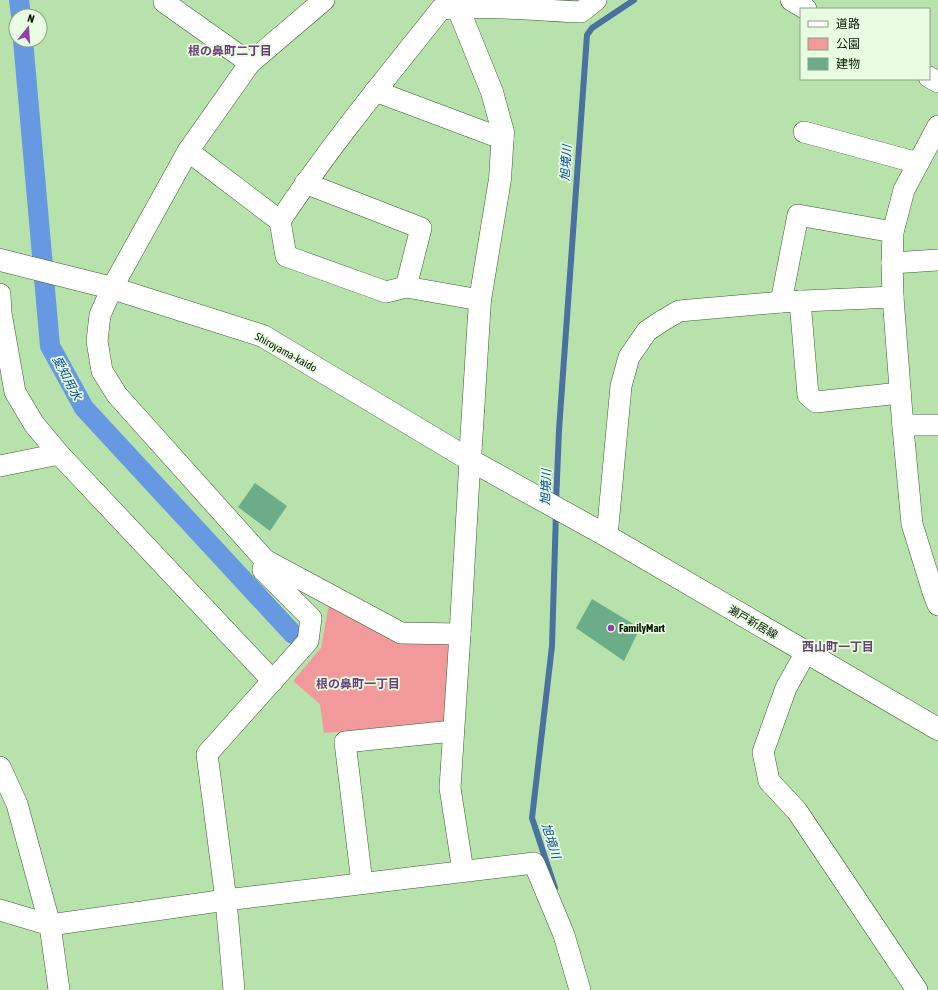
<svg xmlns="http://www.w3.org/2000/svg" width="938" height="990" font-family="'Asap Condensed','Noto Sans JP',sans-serif">
	<rect width="100%" height="100%" fill="#b8e2ab"/>
	<path fill="#f2999b" d="M 329,604 L 453,640 L 450,722 L 324,733 L 320,704 L 293,681 L 321,648 Z"/>
	<g fill="none" stroke-linecap="round" stroke-linejoin="round">
		<g stroke="#4a719f" stroke-width="6">
			<path d="M 556,503 L 559,430 L 587,35 L 592,28 L 634,0"/>
			<path d="M 555,888 L 532,818 L 552,646 L 556,512"/>
		</g>
		<g stroke="#6798e2" stroke-width="20">
			<path d="M 19,0 L 21,16"/>
			<path d="M 23,40 L 50,346 L 84,408 L 293,634"/>
		</g>
	</g>
	<g fill="#6cad89">
		<path d="M 255,483 L 287,506 L 270,531 L 238,507 Z"/>
		<path d="M 592,599 L 640,628 L 624,661 L 576,628 Z"/>
	</g>
	<g fill="none" stroke-linecap="round" stroke-linejoin="round">
		<defs>
			<g id="minor">
				<path d="M 165,0 L 164,2 L 250,63"/>
				<path d="M 791,0 L 806,9"/>
				<path d="M 929,77 L 938,82"/>
				<path d="M 375,91 L 503,139"/>
				<path d="M 938,126 L 904,190 L 893,232 L 892,263 L 893,297 L 903,428 L 912,524 L 933,592 L 938,605"/>
				<path d="M 804,132 L 918,163"/>
				<path d="M 188,151 L 280,221"/>
				<path d="M 305,183 L 421,228 L 406,287"/>
				<path d="M 892,263 L 938,260"/>
				<path d="M 0,294 L 1,313 L 15,392 L 34,424 L 59,454 L 273,681"/>
				<path d="M 480,300 L 406,287 L 386,292 L 286,256 L 280,221 C 329,147 386,78 441,9 C 488,5 535,10 581,12 L 596,0"/>
				<path d="M 800,301 L 808,395 L 816,402 L 900,393"/>
				<path d="M 781,302 L 798,215 L 893,232"/>
				<path d="M 903,425 L 938,425"/>
				<path d="M 0,466 L 59,454"/>
				<path d="M 607,536 L 621,386 L 629,357 L 647,331 L 662,321 L 679,311 L 781,302 L 893,297"/>
				<path d="M 265,560 L 401,633 L 460,634"/>
				<path d="M 806,652 L 786,688 L 763,752 L 769,781 L 797,811 L 917,990"/>
				<path d="M 0,767 L 17,804 L 50,925 L 59,990"/>
				<path d="M 463,871 L 450,788 L 460,634 L 470,460"/>
				<path d="M 362,883 L 345,742 L 453,731"/>
				<path d="M 0,910 L 50,925 L 226,900 L 534,863 L 564,935 L 580,990"/>
				<path d="M 234,990 L 226,900 L 207,754 L 308,641 L 311,618 L 263,570 L 265,560 L 117,395 L 102,371 L 97,341 L 100,315 L 112,288 L 188,151 L 250,63 L 324,0"/>
			</g>
			<g id="tertiary">
				<path d="M 456,0 L 458,8 L 492,92 L 503,132 L 500,179 L 480,300 L 470,460"/>
				<path d="M 0,260 L 112,288 L 263,336 L 470,460 L 607,536 L 938,729"/>
			</g>
		</defs>
		<use href="#minor" stroke="#395e2d" stroke-width="22"/>
		<use href="#tertiary" stroke="#395e2d" stroke-width="23"/>
		<use href="#minor" stroke="#fff" stroke-width="21"/>
		<use href="#tertiary" stroke="#fff" stroke-width="22"/>
	</g>
	<circle fill="#943eab" stroke="#e7fce0" stroke-width="1.5" cx="611" cy="628" r="4"/>
	<g text-anchor="middle" dominant-baseline="central" stroke-width="3.5" stroke-linejoin="round" paint-order="stroke">
		<g font-size="11" fill="#081704" stroke="#e7fce0">
			<text transform="translate(286 352) rotate(29)">Shiroyama-kaido</text>
			<text transform="translate(753 622) rotate(30)">瀬戸新居線</text>
		</g>
		<g font-size="11" font-weight="bold" fill="#081704" stroke="#e7fce0" text-anchor="start">
			<text x="619" y="628">FamilyMart</text>
		</g>
		<g font-size="12" font-weight="bold" fill="#6a3f76" stroke="#e7fce0">
			<text x="230" y="51">根の鼻町二丁目</text>
			<text x="838" y="647">西山町一丁目</text>
			<text x="358" y="684">根の鼻町一丁目</text>
		</g>
		<g font-size="12" font-style="italic" fill="#04469c" stroke="#e7fce0">
			<text transform="translate(566 163) rotate(-86)">旭境川</text>
			<text transform="translate(67 378) rotate(62)">愛知用水</text>
			<text transform="translate(546 487) rotate(-88)">旭境川</text>
			<text transform="translate(551 841) rotate(72)">旭境川</text>
		</g>
	</g>
	<rect x="800" y="8" width="130" height="72" fill="#e7fce0" stroke="#8ea088"/>
	<rect x="808" y="21" width="20" height="6" fill="#ffffff" stroke="#8ea088"/>
	<text x="836" y="28" font-size="12" fill="#081704">道路</text>
	<rect x="808" y="38" width="20" height="12" fill="#f2999b" stroke="#8ea088"/>
	<text x="836" y="48" font-size="12" fill="#081704">公園</text>
	<rect x="808" y="58" width="20" height="12" fill="#6cad89" stroke="#8ea088"/>
	<text x="836" y="68" font-size="12" fill="#081704">建物</text>
	<g transform="translate(28 28) rotate(17)"><circle r="19" fill="#e7fce0" stroke="#8ea088"/>
	<path d="M0-3L7 15L0 10L-7 15Z" fill="#943eab"/>
	<text y="-6" font-size="11" font-weight="bold" text-anchor="middle" fill="#081704">N</text>
	</g>
</svg>
